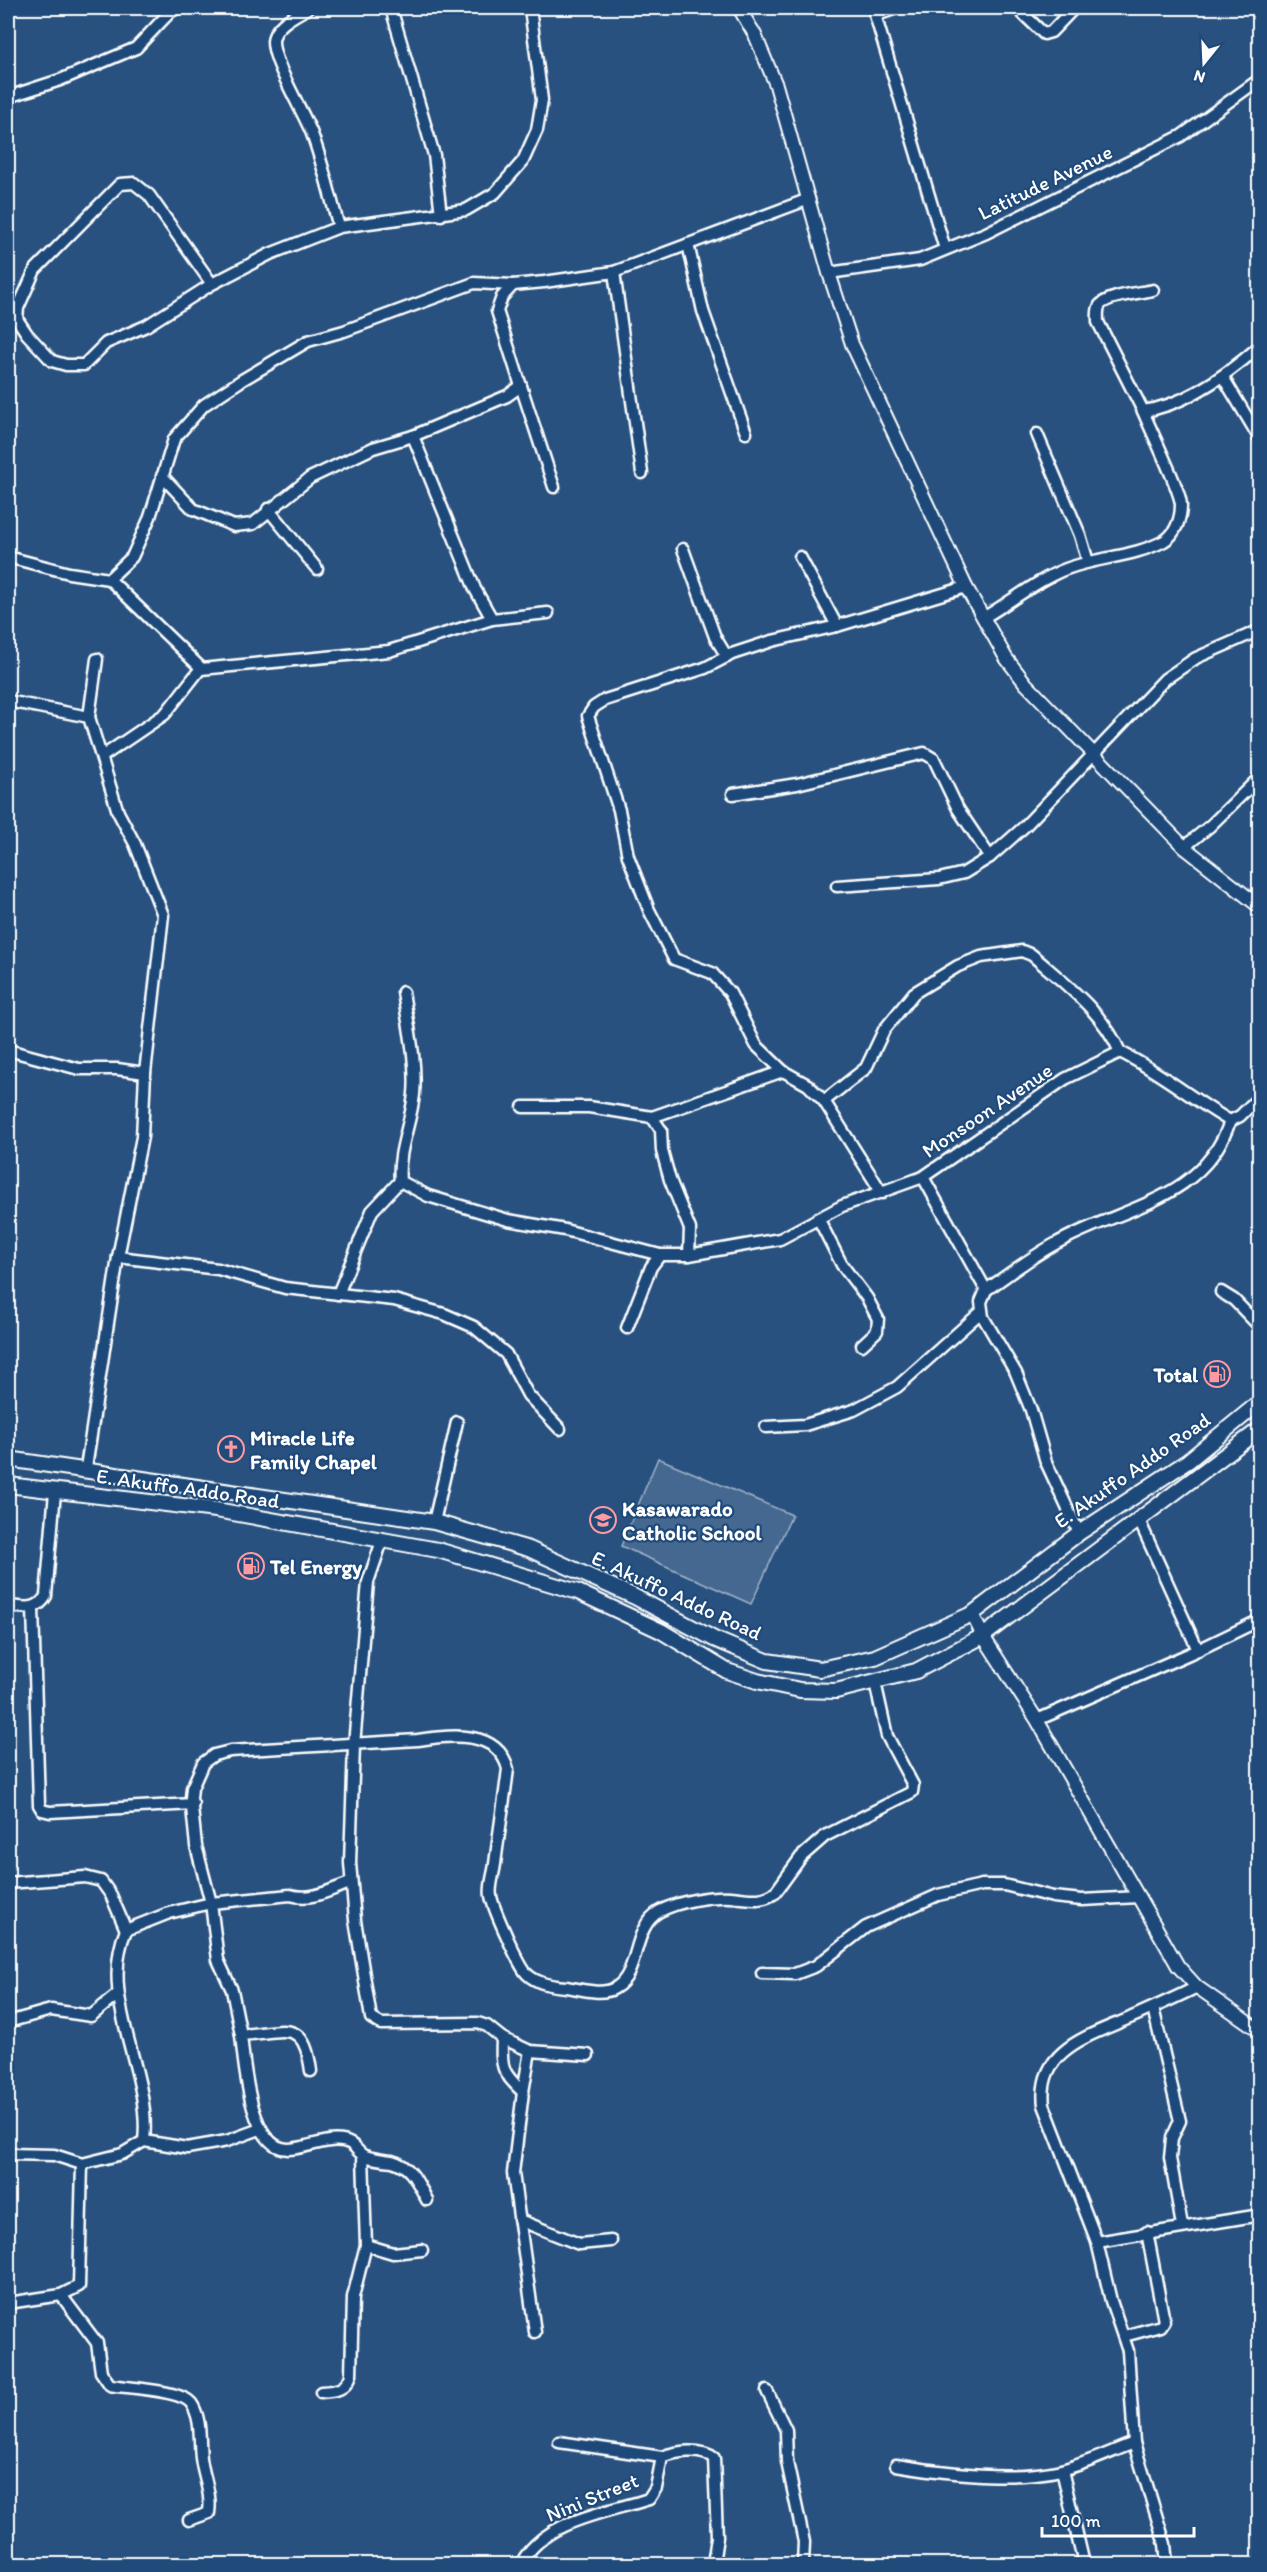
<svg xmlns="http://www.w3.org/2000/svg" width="1267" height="2572" font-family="Itim,sans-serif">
	<rect width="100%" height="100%" fill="#28517f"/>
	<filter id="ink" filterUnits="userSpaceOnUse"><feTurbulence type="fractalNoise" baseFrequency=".0167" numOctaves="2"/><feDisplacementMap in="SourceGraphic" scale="12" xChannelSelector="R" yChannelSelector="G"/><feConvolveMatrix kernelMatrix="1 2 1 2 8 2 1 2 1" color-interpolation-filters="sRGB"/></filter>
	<g filter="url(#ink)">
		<path fill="#446890" stroke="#a2b4c8" stroke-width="1.5" d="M 658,1458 L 792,1515 L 751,1604 L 621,1546 Z"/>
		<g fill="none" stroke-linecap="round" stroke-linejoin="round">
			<defs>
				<g id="minor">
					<path d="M 308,8 C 296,15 274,25 273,41 C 272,61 304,113 312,134 C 323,164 330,196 339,227"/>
					<path d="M 391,8 L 434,155 L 441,215"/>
					<path d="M 873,8 L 945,249"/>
					<path d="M 1017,8 L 1044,34 L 1051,32 L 1074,8"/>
					<path d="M 877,15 L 897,8"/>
					<path d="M 8,97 L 60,80 L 136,48 L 170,12 L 177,8"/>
					<path d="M 688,244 L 703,311 L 746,433"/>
					<path d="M 614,272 L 642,473"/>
					<path d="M 829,273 L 920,260 L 986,233 L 1181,136 L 1260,79"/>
					<path d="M 212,284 L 149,195 L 134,183 L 120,184 L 35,270 L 18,308 L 17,319 L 27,334 L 52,361 L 66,365 L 84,365 L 106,343 L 146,326 L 212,284 L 270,254 L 339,227 L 466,210 L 495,193 L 523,161 L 537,130 L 542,100 L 530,8"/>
					<path d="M 1223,377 L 1260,439"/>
					<path d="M 521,386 L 554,487"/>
					<path d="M 1143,411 L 1098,322 C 1098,317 1097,312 1099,307 C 1103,296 1141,293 1153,290"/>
					<path d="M 1037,434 L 1080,535 L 1088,562"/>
					<path d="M 413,436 L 475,589 L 492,619"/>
					<path d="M 162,476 L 193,509 L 234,526 L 253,524 L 310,478 L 373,448 L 413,436 L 507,396 L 521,386 L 497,311 L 502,297 L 513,285"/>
					<path d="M 268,509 L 317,569"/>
					<path d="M 683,549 L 715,637 L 727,657"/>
					<path d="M 8,557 L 69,573 L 109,579 L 201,668 L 165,714 L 103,756"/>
					<path d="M 800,557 L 837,626"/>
					<path d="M 109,579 L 132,557 L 150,517 L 174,439 L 204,405 L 242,380 L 308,341 L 344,331 L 474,283 L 513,285 L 544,282 L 614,272 L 809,199"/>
					<path d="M 983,618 C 1009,603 1039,579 1066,569 C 1098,557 1134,557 1164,541 C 1176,534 1181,518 1181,505 C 1181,491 1150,429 1143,411 C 1184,406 1229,373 1260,346"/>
					<path d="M 201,669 L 389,651 L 492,619 L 548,613"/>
					<path d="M 8,701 L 89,717 L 118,812 L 135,844 L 163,915 L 145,1073 L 142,1137 L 118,1257 L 86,1468"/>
					<path d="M 89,717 L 97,659"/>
					<path d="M 733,794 L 797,784 L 924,753 L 934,759 L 958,809 L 990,857"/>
					<path d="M 1184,847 L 1210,826 L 1260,777"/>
					<path d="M 837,886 L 939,879 L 964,873 L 990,857 L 1025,826 L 1165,679 L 1196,658 L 1260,630"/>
					<path d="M 403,992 C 408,1024 417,1061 414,1094 C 411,1124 397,1152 400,1181 L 428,1196 L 508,1220 L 565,1230 L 660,1255 L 689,1255 L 751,1244 L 780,1239 L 842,1206 L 923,1177 L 1065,1079 L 1120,1052"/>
					<path d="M 8,1050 L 79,1069 L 117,1069 L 145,1073"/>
					<path d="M 1120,1052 C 1159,1071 1192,1099 1230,1121"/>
					<path d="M 824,1101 L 866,1068 L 884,1030 L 914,993 L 958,966 L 981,957 L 1022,951 L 1032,955 C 1065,984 1102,1011 1120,1052"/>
					<path d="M 523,1107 L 589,1107 L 652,1117 L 783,1071"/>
					<path d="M 652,1117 L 661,1130 L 662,1151 L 670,1180 L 690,1229 L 689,1255"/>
					<path d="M 923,1177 L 986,1290"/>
					<path d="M 882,1193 L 824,1101 L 808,1085 L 783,1071 L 756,1045 L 730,993 L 712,973 L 674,959 L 649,910 L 628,856 L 619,810 L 588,716 L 594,707 L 605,700 L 705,668 L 732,654 L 772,641 L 837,626 L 966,587"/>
					<path d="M 818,1218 L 842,1265 L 867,1298 L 878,1319 L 877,1331 L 862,1345"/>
					<path d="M 118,1257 L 218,1269 L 285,1288 L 394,1300 L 444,1314 L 474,1327 L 506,1354 L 528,1395 L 560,1429"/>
					<path d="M 986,1290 C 1008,1275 1031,1257 1055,1244 C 1120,1207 1204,1201 1230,1121 L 1240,1116 L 1260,1096"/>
					<path d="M 986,1290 L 981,1302 L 983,1317 L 1016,1373 L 1031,1410 L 1046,1462 L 1079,1533"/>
					<path d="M 1221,1292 L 1234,1300 L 1260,1327"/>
					<path d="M 338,1294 L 372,1211 L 400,1181"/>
					<path d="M 627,1328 L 651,1267 L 660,1255"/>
					<path d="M 766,1427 L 805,1425 L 854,1410 L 897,1387 L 981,1312"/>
					<path d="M 1138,1518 L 1198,1650"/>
					<path d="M 434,1522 L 457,1422"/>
					<path d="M 382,1541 L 368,1582 L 354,1745 L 350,1863 L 355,1920 L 371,2018 L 381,2024 L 478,2023 L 487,2026 L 502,2038 C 501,2067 501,2072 523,2092 L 513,2173 L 535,2332"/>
					<path d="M 8,1606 C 23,1607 37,1612 46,1596 L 55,1492"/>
					<path d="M 33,1608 L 39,1805 L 42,1810 L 50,1812 L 193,1804"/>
					<path d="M 1037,1720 L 1198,1650 L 1260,1620"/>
					<path d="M 8,1883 L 85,1877 L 101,1881 L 111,1895 L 126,1930"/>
					<path d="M 762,1973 L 795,1974 L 816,1966 L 866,1927 L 938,1895 L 982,1885 L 1004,1885 L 1053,1897 L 1082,1900 L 1139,1897"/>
					<path d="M 1153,2008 L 1180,2121 L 1172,2138 L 1170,2158 L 1182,2226"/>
					<path d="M 8,2022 L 51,2010 L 91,2016 L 118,1994"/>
					<path d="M 241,2035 C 244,2062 250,2149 288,2149 C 307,2149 333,2134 351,2144 C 356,2147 359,2154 365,2156 C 373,2159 383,2160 392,2161 C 412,2166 418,2184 427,2200"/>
					<path d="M 502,2038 L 530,2051 L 588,2055"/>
					<path d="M 311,2071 C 304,2018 286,2032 241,2035 L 232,1990 L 218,1960 L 211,1903 L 196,1846 L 191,1798 L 192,1788 L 203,1763 L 214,1755 L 230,1751 L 418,1740 C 449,1735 498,1729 508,1769 C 504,1801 499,1832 495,1864 C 494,1873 489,1887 491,1896 C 493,1908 519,1966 527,1974 C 537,1984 553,1986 566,1987 C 580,1989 602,1996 615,1988 C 641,1973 631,1927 660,1911 C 680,1901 709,1896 731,1897 C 748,1898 760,1903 775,1893 L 801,1857 L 825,1836 L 912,1792 L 913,1785 L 887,1736 L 875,1682"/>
					<path d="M 523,2092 L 530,2051"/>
					<path d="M 144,2141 L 187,2148 L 227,2141 L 260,2129"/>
					<path d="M 8,2154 L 54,2155 L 82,2164"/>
					<path d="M 519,2220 L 579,2244 L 611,2241"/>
					<path d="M 1097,2242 L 1260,2215"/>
					<path d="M 366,2245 L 393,2253 L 422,2250"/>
					<path d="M 61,2295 L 97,2343 L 101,2372 L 110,2385 C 127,2388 181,2390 191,2403 C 202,2418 199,2440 201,2458 C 203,2476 212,2494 209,2513 L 189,2520"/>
					<path d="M 8,2303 L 61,2295 L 79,2286 L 82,2164 L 122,2154 L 144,2141 C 152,2071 97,1999 126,1930 L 169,1913 L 211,1903 L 290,1895 C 313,1901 329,1890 350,1883"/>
					<path d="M 1124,2336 L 1161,2326 L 1164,2321 L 1147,2232"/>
					<path d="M 767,2391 L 786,2430 L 787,2462 L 804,2542 L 803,2564"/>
					<path d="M 321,2392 C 336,2391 346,2390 351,2375 L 353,2297 L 366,2245 L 363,2156"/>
					<path d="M 559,2442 L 662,2457 C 676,2451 701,2448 714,2458 L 717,2537 L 713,2564"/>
					<path d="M 896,2465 C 944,2473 1014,2481 1061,2470 C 1086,2464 1110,2452 1134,2443"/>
					<path d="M 1062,2470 L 1084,2564"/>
					<path d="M 521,2564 C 543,2520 606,2513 649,2499 L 656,2488 L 662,2457"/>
					<path d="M 1167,2564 L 1165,2544 L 1134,2443 L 1128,2351 L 1111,2301 L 1097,2242 L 1044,2105 C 1037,2049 1089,2036 1130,2018 C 1152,2008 1175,1998 1197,1987"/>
				</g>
				<g id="tertiary">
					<path d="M 739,8 L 755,35 L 776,85 L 829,273 L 852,344 L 966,587 L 1006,658 L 1026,684 L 1184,847 L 1260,907"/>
					<path d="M 972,1614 L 983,1636 L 1037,1720 L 1178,1966 L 1197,1987 L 1260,2031"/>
				</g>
				<g id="secondary">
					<path d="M 8,1459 L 434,1522 L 529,1549 L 635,1597 L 714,1639 L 767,1661 L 820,1669 L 875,1657 L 972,1614 L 1079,1533 L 1188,1461 L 1260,1402"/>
					<path d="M 8,1485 L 216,1510 L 438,1550 L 578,1592 L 661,1631 L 727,1671 L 757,1681 L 800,1690 L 836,1691 L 916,1671 L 983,1636 L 1260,1429"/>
				</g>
			</defs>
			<use href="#minor" stroke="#fff" stroke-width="15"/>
			<use href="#tertiary" stroke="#fff" stroke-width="16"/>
			<use href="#secondary" stroke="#fff" stroke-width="18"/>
			<use href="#minor" stroke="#1f4a7a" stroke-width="10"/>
			<use href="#tertiary" stroke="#1f4a7a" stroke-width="12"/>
			<use href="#secondary" stroke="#1f4a7a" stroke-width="14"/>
		</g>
	</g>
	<defs>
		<symbol id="fuel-ring" viewBox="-11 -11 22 22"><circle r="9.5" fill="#1f4a7a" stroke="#ff9aa2" stroke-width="1.5"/><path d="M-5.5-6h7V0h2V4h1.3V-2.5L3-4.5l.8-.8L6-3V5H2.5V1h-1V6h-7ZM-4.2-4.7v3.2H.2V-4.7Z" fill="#ff9aa2"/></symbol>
		<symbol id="church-ring" viewBox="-11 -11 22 22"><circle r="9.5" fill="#1f4a7a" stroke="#ff9aa2" stroke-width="1.5"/><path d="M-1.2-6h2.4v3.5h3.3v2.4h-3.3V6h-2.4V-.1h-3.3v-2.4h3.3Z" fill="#ff9aa2"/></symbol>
		<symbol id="school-ring" viewBox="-11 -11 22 22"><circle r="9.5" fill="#1f4a7a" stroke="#ff9aa2" stroke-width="1.5"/><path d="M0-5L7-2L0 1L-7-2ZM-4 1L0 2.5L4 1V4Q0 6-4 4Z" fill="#ff9aa2"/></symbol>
	</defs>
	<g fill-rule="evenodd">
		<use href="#fuel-ring" x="1202" y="1359" width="30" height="30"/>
		<use href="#church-ring" x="216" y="1434" width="30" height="30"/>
		<use href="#school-ring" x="588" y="1505" width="30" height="30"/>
		<use href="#fuel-ring" x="236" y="1551" width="30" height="30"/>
	</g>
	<g text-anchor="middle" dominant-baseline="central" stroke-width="4.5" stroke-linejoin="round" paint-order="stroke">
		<g font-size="21" fill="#fff" stroke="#1f4a7a">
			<text transform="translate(1045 182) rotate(-26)">Latitude Avenue</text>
			<text transform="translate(987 1110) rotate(-34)">Monsoon Avenue</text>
			<text transform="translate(1132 1470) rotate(-35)">E. Akuffo Addo Road</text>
			<text transform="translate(188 1488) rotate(8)">E. Akuffo Addo Road</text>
			<text transform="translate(677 1595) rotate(25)">E. Akuffo Addo Road</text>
			<text transform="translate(592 2497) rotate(-22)">Nini Street</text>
		</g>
		<g font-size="21" font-weight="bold" fill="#fff" stroke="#1f4a7a" text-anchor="start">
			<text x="1198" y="1374" text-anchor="end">Total</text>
			<text x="250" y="1437">Miracle Life<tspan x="250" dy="24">Family Chapel</tspan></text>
			<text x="622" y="1508">Kasawarado<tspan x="622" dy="24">Catholic School</tspan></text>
			<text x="270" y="1566">Tel Energy</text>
		</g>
	</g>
	<rect width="1267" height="2572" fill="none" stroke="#1f4a7a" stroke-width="30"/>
	<rect x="15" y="15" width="1237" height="2542" fill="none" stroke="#fff" stroke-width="2" filter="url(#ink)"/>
	<g transform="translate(1204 63) rotate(198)" stroke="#1f4a7a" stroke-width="4.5" paint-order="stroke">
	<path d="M0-4.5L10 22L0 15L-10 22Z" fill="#ffffff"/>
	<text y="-9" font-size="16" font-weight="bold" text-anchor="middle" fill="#ffffff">N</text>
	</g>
	<path d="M1042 2527v9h152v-9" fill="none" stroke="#ffffff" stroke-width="3"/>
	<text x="1051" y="2527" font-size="18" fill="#ffffff" stroke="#1f4a7a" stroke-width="4.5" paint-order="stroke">100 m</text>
</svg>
